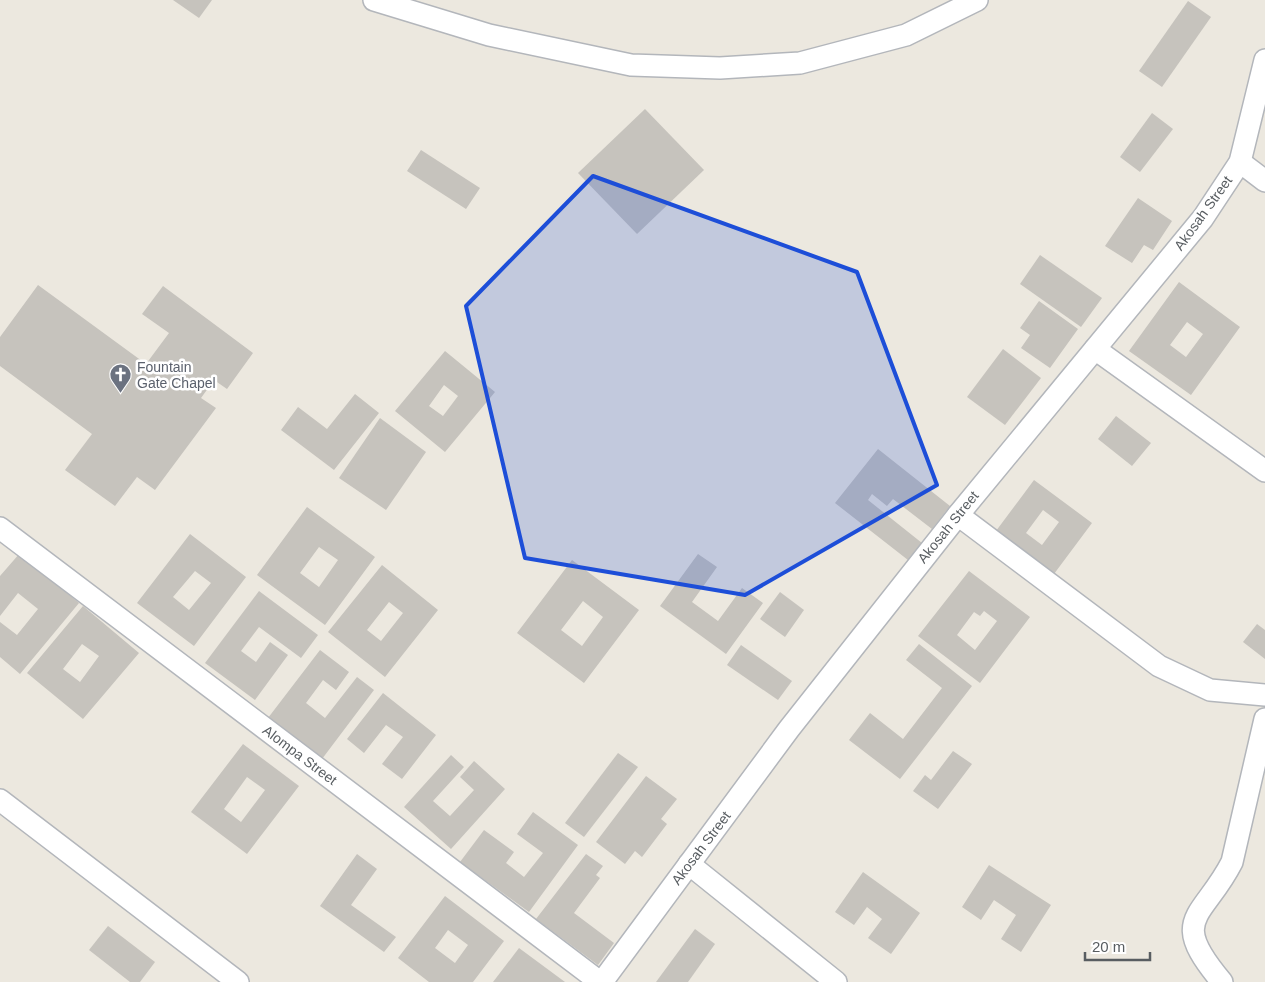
<svg xmlns="http://www.w3.org/2000/svg" width="1265" height="982" font-family="Helvetica,sans-serif">
	<rect width="100%" height="100%" fill="#ece8df"/>
	<g fill="#c6c3bd" fill-rule="evenodd">
		<path d="M 173,0 L 212,0 L 199,18 Z"/>
		<path d="M 1188,1 L 1211,17 L 1162,87 L 1139,71 Z"/>
		<path d="M 645,109 L 704,170 L 637,234 L 578,173 Z"/>
		<path d="M 1152,113 L 1173,129 L 1140,172 L 1120,157 Z"/>
		<path d="M 421,150 L 480,188 L 466,209 L 407,171 Z"/>
		<path d="M 1138,198 L 1172,221 L 1153,250 L 1144,245 L 1132,263 L 1105,246 Z"/>
		<path d="M 1040,255 L 1102,298 L 1081,327 L 1020,284 Z"/>
		<path d="M 1179,282 L 1240,327 L 1191,395 L 1129,351 ZM 1187,322 L 1203,334 L 1186,357 L 1170,345 Z"/>
		<path d="M 38,285 L 146,364 L 169,333 L 142,314 L 163,286 L 253,353 L 227,389 L 214,380 L 201,398 L 216,408 L 155,490 L 137,477 L 115,506 L 65,470 L 92,434 L 0,366 L 0,337 Z"/>
		<path d="M 1039,301 L 1078,329 L 1050,368 L 1021,348 L 1030,335 L 1020,328 Z"/>
		<path d="M 1003,349 L 1041,378 L 1005,425 L 967,397 Z"/>
		<path d="M 445,351 L 495,392 L 445,452 L 395,411 ZM 444,385 L 458,396 L 443,416 L 429,406 Z"/>
		<path d="M 355,394 L 379,413 L 334,470 L 281,430 L 298,407 L 327,429 Z"/>
		<path d="M 1116,416 L 1151,443 L 1132,466 L 1098,439 Z"/>
		<path d="M 380,418 L 426,452 L 386,510 L 339,478 Z"/>
		<path d="M 878,449 L 950,506 L 932,529 L 893,499 L 887,506 L 872,494 L 868,500 L 922,543 L 908,560 L 835,503 Z"/>
		<path d="M 1034,480 L 1092,523 L 1051,578 L 993,535 ZM 1043,510 L 1059,522 L 1042,545 L 1026,533 Z"/>
		<path d="M 307,507 L 375,557 L 325,625 L 257,575 ZM 319,547 L 338,560 L 319,587 L 300,573 Z"/>
		<path d="M 190,534 L 246,577 L 194,646 L 137,603 ZM 195,571 L 211,583 L 189,610 L 173,597 Z"/>
		<path d="M 20,553 L 79,603 L 20,674 L 0,657 L 0,622 L 17,635 L 38,609 L 18,593 L 0,616 L 0,576 Z"/>
		<path d="M 698,554 L 717,567 L 692,602 L 718,621 L 742,588 L 763,603 L 726,654 L 660,606 Z"/>
		<path d="M 572,560 L 639,610 L 584,683 L 517,633 ZM 583,601 L 603,617 L 582,646 L 561,630 Z"/>
		<path d="M 382,565 L 438,610 L 385,677 L 328,632 ZM 389,602 L 403,613 L 381,641 L 367,630 Z"/>
		<path d="M 969,571 L 1030,617 L 980,683 L 918,636 ZM 984,611 L 997,621 L 975,650 L 957,635 L 974,612 L 980,616 Z"/>
		<path d="M 259,591 L 318,635 L 301,658 L 259,627 L 241,651 L 256,662 L 270,642 L 288,655 L 255,700 L 205,663 Z"/>
		<path d="M 780,592 L 804,610 L 785,637 L 760,619 Z"/>
		<path d="M 83,606 L 139,653 L 83,719 L 27,673 ZM 82,644 L 99,656 L 80,682 L 63,669 Z"/>
		<path d="M 1257,624 L 1265,630 L 1265,659 L 1243,642 Z"/>
		<path d="M 919,644 L 972,686 L 900,779 L 849,740 L 870,713 L 903,739 L 942,688 L 906,660 Z"/>
		<path d="M 741,645 L 792,681 L 778,700 L 727,665 Z"/>
		<path d="M 320,650 L 349,672 L 336,690 L 323,680 L 306,703 L 325,718 L 357,677 L 374,690 L 322,759 L 268,718 Z"/>
		<path d="M 383,693 L 436,735 L 402,779 L 382,764 L 403,737 L 386,725 L 364,753 L 347,739 Z"/>
		<path d="M 243,744 L 299,786 L 247,854 L 191,812 ZM 247,777 L 265,790 L 241,822 L 224,809 Z"/>
		<path d="M 953,751 L 972,764 L 938,809 L 913,791 L 925,775 L 931,780 Z"/>
		<path d="M 618,753 L 638,767 L 584,837 L 565,823 Z"/>
		<path d="M 451,755 L 464,767 L 433,801 L 450,816 L 474,790 L 460,777 L 474,761 L 505,789 L 451,849 L 404,807 Z"/>
		<path d="M 646,776 L 677,799 L 661,819 L 667,824 L 642,857 L 635,851 L 625,864 L 596,842 Z"/>
		<path d="M 533,812 L 578,845 L 529,912 L 460,862 L 484,830 L 514,852 L 506,863 L 524,877 L 543,853 L 517,834 Z"/>
		<path d="M 357,854 L 377,869 L 351,905 L 396,937 L 384,952 L 320,906 Z"/>
		<path d="M 586,854 L 603,866 L 596,875 L 600,878 L 574,913 L 614,943 L 598,965 L 536,919 Z"/>
		<path d="M 989,865 L 1051,905 L 1021,952 L 1001,939 L 1016,915 L 994,900 L 981,920 L 962,907 Z"/>
		<path d="M 863,872 L 920,913 L 891,954 L 868,938 L 882,919 L 867,907 L 854,925 L 835,912 Z"/>
		<path d="M 445,896 L 504,941 L 473,982 L 429,982 L 398,958 ZM 448,930 L 468,945 L 455,963 L 435,948 Z"/>
		<path d="M 108,926 L 155,962 L 140,982 L 130,982 L 89,950 Z"/>
		<path d="M 695,929 L 715,944 L 688,982 L 656,982 Z"/>
		<path d="M 519,948 L 565,982 L 493,982 Z"/>
	</g>
	<g fill="none" stroke-linecap="round" stroke-linejoin="round">
		<defs>
			<g id="minor">
				<path d="M 374,0 L 489,35 L 631,65 L 720,68 L 800,63 L 906,35 L 977,0"/>
				<path d="M 1240,162 L 1265,181"/>
				<path d="M 1095,349 L 1265,471"/>
				<path d="M 958,515 L 1159,666 L 1210,690 L 1265,695"/>
				<path d="M 0,528 L 600,982"/>
				<path d="M 0,800 L 238,982"/>
				<path d="M 689,864 L 836,982"/>
				<path d="M 602,982 L 789,729 L 958,515 L 1203,218 L 1240,162 L 1265,60"/>
				<path d="M 1222,982 C 1167,917 1203,919 1232,862 L 1265,719"/>
			</g>
		</defs>
		<use href="#minor" stroke="#b3b6bb" stroke-width="24"/>
		<use href="#minor" stroke="#fff" stroke-width="21"/>
	</g>
	<path fill="#1d4ed8" fill-opacity="0.2" stroke="#1d4ed8" stroke-width="4" stroke-linejoin="round" d="M 593,176 L 857,272 L 937,485 L 745,595 L 525,558 L 466,306 Z"/>
	<defs>
		<symbol id="church-pin" viewBox="-11 -11 22 30"><path d="M0 17L-7.5 6A9.5 9.5 0 1 1 7.5 6Z" fill="#6b7280" stroke="#fff"/><path d="M-1.2-6h2.4v3.5h3.3v2.4h-3.3V6h-2.4V-.1h-3.3v-2.4h3.3Z" fill="#fff"/></symbol>
	</defs>
	<g fill-rule="evenodd">
		<use href="#church-pin" x="108" y="362" width="25" height="34"/>
	</g>
	<g text-anchor="middle" dominant-baseline="central" stroke-width="5" stroke-linejoin="round" paint-order="stroke">
		<g font-size="14" fill="#585d61" stroke="#fff">
			<text transform="translate(1203 213) rotate(-54)">Akosah Street</text>
			<text transform="translate(948 527) rotate(-51)">Akosah Street</text>
			<text transform="translate(300 755) rotate(37)">Alompa Street</text>
			<text transform="translate(701 848) rotate(-53)">Akosah Street</text>
		</g>
		<g font-size="14" fill="#5b616d" stroke="#fff" text-anchor="start">
			<text x="137" y="367">Fountain<tspan x="137" dy="16">Gate Chapel</tspan></text>
		</g>
	</g>
	<path d="M1085 952v8h65v-8" fill="none" stroke="#585d61" stroke-width="2.5"/>
	<text x="1092" y="952" font-size="15" fill="#585d61" stroke="#ffffff" stroke-width="4" paint-order="stroke">20 m</text>
</svg>
